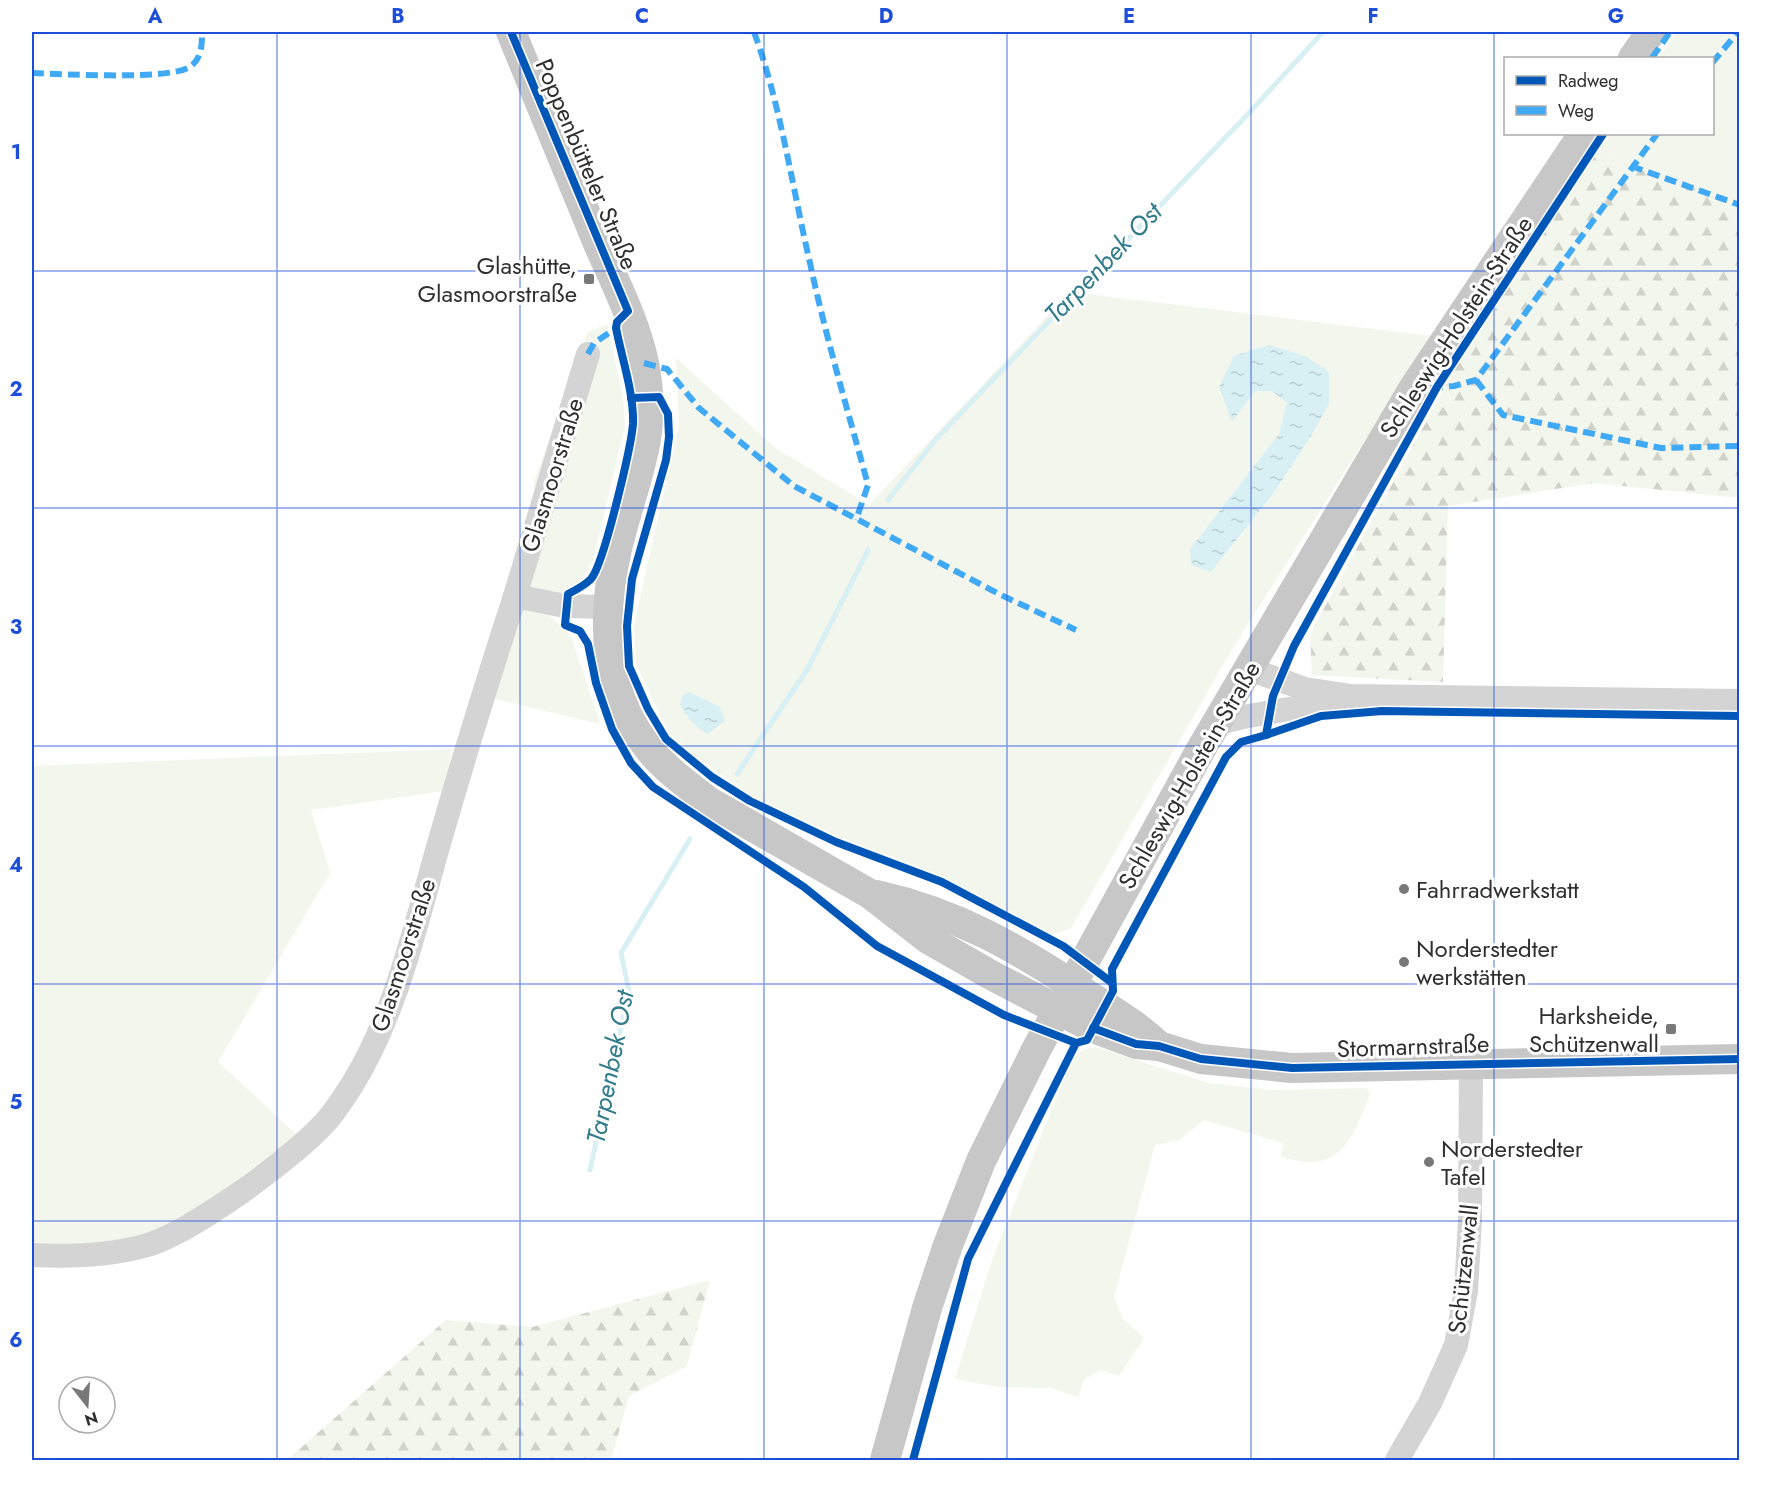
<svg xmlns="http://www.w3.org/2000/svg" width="1771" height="1492" font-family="Jost,sans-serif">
	<defs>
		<pattern id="forest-firs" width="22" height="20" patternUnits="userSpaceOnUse" patternTransform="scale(1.5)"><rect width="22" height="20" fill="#f3f6ec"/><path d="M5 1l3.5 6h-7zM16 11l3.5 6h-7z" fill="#d1d3cb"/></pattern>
		<pattern id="water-ripples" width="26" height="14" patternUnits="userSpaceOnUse" patternTransform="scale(1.5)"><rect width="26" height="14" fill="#d8eff4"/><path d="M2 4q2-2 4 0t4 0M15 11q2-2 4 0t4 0" fill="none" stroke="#bacdd2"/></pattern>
	</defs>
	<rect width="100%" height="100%" fill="#fff"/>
	<g fill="#f3f6ec" fill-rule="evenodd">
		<path d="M 1677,32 L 1739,32 L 1739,203 L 1596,153 L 1609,134 L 1712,134 L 1712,58 L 1659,58 Z"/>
		<path d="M 1070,292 L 1431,336 L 1236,643 L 1071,928 L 1047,936 L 943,877 L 839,837 L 752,796 L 693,755 L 667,730 L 636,664 L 634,625 L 679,425 L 676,358 L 774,447 L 869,505 ZM 1329,372 L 1308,441 L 1273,494 L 1227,553 L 1190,549 L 1279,434 L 1287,403 L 1272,391 L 1255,391 Z"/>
		<path d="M 607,324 L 623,397 L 625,426 L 593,560 L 580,581 L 560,596 L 509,589 L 536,495 L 534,482 L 588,332 Z"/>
		<path d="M 519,607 L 547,613 L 571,636 L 600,724 L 491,698 Z"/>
		<path d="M 452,749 L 444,791 L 311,810 L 330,873 L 218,1062 L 297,1135 L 204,1204 L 143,1236 L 74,1246 L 32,1242 L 32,766 Z"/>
		<path d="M 1095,1047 L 1209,1083 L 1271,1090 L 1367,1088 L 1370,1094 C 1359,1121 1347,1164 1309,1162 C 1300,1162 1290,1159 1281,1157 L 1283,1143 L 1204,1120 L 1179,1140 L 1155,1145 L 1114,1297 L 1123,1319 L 1144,1338 L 1119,1376 L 1100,1370 L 1084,1380 L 1078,1397 L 1051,1388 L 999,1387 L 955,1379 L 992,1260 L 1067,1071 C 1074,1057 1078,1049 1095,1047 Z"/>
	</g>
	<g fill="url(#forest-firs)">
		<path d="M 1596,153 L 1739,203 L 1739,498 L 1594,483 L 1448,506 L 1443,682 L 1312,675 L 1310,634 L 1456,367 Z"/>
		<path d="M 710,1280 L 687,1366 L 629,1396 L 611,1460 L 287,1460 L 446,1320 L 532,1327 Z"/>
	</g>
	<g fill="url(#water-ripples)">
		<path d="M 1269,345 L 1305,356 L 1329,372 L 1329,404 L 1308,441 L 1273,494 L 1211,572 L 1191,565 L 1190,549 L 1279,434 L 1287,403 L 1272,391 L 1255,391 L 1232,422 L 1219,387 L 1234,356 Z"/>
		<path d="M 689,692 L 720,707 L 725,721 L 708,734 C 697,729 685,716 680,704 L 683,695 Z"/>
	</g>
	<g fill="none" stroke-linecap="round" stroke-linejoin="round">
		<g stroke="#d8eff4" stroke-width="5">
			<path d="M 888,500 L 937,438 L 1248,114 L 1323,32"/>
			<path d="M 737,774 L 807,670 L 868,550"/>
			<path d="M 590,1170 L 629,991 L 621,953 L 690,839"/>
		</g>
		<g stroke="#d4d4d4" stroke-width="24">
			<path d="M 515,596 L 588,354"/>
			<path d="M 1249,669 L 1305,689 L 1351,696 L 1740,701"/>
			<path d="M 1216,724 C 1257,711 1301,710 1343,698"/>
			<path d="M 32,1255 C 69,1257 107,1256 144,1246 C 190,1234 298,1155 329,1118 C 337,1108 345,1096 352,1085 C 396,1014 415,927 438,847 C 462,763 488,679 515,596 L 565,606 L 606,607"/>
			<path d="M 1397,1460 L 1430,1403 L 1456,1345 L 1466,1291 L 1470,1220 L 1471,1063"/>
		</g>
		<g stroke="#c7c7c7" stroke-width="30">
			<path d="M 511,32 C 539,101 568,171 597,241 C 614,281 635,320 644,363 C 657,429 640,465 623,526 C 601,603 597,685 650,750 C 666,770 688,785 708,801 L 870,894 L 928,939 L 991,975 L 1093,1028 L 1136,1044 L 1159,1046 L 1201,1059 L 1292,1068 L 1740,1059"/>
			<path d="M 1633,58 L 1651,32"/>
			<path d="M 876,895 C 957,913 1017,948 1085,993 C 1111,1010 1136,1024 1159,1046"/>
			<path d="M 885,1460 L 927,1308 L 948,1245 L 981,1161 L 1036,1050 L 1200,751 L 1413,389 L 1583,134"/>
		</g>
		<g stroke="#3fa9f5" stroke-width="6" stroke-dasharray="12 6" stroke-linecap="butt">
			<path d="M 754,32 C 781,106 792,186 810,263 C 826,338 848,411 868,485 L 856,520"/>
			<path d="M 1652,58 L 1670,32"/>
			<path d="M 1712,63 L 1738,32"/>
			<path d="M 32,73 C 64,74 163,80 188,68 C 202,60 202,45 202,32"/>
			<path d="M 1631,166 L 1740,205"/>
			<path d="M 588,354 L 594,343 L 616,328"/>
			<path d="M 644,363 L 667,369 L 699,408 L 794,486 L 1001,595 L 1076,630"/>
			<path d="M 1476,380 L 1503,415 L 1661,448 L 1740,446"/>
			<path d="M 1413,389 L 1454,386 L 1476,380 L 1657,134"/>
		</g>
		<defs>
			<g id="cycleway">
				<path d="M 511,32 L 628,311 L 617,322 L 616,328 C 622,359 634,393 633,424 C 631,447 604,564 591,579 C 584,586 576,590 568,594 L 565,625 L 580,631 L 588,644 L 596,683 L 612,729 L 631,763 L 653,787 L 804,887 L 877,946 L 1004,1015 L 1076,1043"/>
				<path d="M 631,398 L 659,397 L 668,414 L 669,437 L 666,460 L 632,579 L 627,626 L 629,666 L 648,709 L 666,739 L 712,777 L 750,801 L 836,842 L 942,882 L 1063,946 L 1111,982"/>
				<path d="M 1266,735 L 1321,716 L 1382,711 L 1740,716"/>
				<path d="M 1093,1028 L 1136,1044 L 1159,1046 L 1201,1059 L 1292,1068 L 1740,1059"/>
				<path d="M 913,1460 L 968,1259 L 1076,1043 L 1087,1040 L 1113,991 L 1112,969 L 1226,757 L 1241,742 L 1266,735 L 1273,696 L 1294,646 L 1437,387 L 1603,134"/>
			</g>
		</defs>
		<use href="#cycleway" stroke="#fff" stroke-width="11"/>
		<use href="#cycleway" stroke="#0057b8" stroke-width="8"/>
	</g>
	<path fill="none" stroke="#1d4ed8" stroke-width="1.5" stroke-opacity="0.55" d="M 277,32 L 277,1460M 520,32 L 520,1460M 764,32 L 764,1460M 1007,32 L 1007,1460M 1251,32 L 1251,1460M 1494,32 L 1494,1460M 32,271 L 1740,271M 32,508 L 1740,508M 32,746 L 1740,746M 32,984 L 1740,984M 32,1221 L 1740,1221"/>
	<g fill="#787878" stroke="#fff" stroke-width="2">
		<rect x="583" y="273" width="12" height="12" rx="3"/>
		<circle cx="1404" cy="889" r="6"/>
		<circle cx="1404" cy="962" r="6"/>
		<rect x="1665" y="1023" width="12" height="12" rx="3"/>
		<circle cx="1429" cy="1162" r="6"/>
	</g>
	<g text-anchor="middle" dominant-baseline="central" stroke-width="6" stroke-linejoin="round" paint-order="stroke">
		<g font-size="24" fill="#2f2f2f" stroke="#fff">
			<text transform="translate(587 164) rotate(67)">Poppenbütteler Straße</text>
			<text transform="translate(1456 327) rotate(-57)">Schleswig-Holstein-Straße</text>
			<text transform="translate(552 475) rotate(-73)">Glasmoorstraße</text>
			<text transform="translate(1189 775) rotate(-60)">Schleswig-Holstein-Straße</text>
			<text transform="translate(403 955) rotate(-72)">Glasmoorstraße</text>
			<text transform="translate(1413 1046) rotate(-2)">Stormarnstraße</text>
			<text transform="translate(1463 1269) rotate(-84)">Schützenwall</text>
		</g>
		<g font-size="24" fill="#2f2f2f" stroke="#fff" text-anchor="start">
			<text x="577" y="265" text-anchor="end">Glashütte,<tspan x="577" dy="28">Glasmoorstraße</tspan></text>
			<text x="1416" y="889">Fahrradwerkstatt</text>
			<text x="1416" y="948">Norderstedter<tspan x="1416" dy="28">werkstätten</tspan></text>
			<text x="1659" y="1015" text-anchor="end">Harksheide,<tspan x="1659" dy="28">Schützenwall</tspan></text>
			<text x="1441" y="1148">Norderstedter<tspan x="1441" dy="28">Tafel</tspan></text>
		</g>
		<g font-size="26" font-style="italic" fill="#327c8b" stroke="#fff">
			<text transform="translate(1103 263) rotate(-46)">Tarpenbek Ost</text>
			<text transform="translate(610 1067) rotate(-79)">Tarpenbek Ost</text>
		</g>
	</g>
	<rect width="1771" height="1492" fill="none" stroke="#ffffff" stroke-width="66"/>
	<rect x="1504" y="57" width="210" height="78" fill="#ffffff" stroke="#acacac" stroke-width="1.5"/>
	<rect x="1516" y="76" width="30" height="9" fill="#0057b8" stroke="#acacac" stroke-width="1.5"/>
	<text x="1558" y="87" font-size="18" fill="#2f2f2f">Radweg</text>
	<rect x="1516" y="106" width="30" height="9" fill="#3fa9f5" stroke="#acacac" stroke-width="1.5"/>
	<text x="1558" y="117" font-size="18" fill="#2f2f2f">Weg</text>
	<g transform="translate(87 1405) rotate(163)"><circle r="28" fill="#ffffff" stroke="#acacac" stroke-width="1.5"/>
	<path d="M0-4.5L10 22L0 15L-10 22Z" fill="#787878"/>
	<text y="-9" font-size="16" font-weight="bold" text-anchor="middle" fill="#2f2f2f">N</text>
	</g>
	<rect x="33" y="33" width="1705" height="1426" fill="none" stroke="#1d4ed8" stroke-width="2"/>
	<g font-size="20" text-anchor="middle" font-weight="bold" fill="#1d4ed8">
		<text x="155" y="23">A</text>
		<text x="398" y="23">B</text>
		<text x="642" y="23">C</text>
		<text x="886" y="23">D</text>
		<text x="1129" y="23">E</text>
		<text x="1373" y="23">F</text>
		<text x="1616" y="23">G</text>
		<text x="16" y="159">1</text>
		<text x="16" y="396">2</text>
		<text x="16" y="634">3</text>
		<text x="16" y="872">4</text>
		<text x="16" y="1109">5</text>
		<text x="16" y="1347">6</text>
	</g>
</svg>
